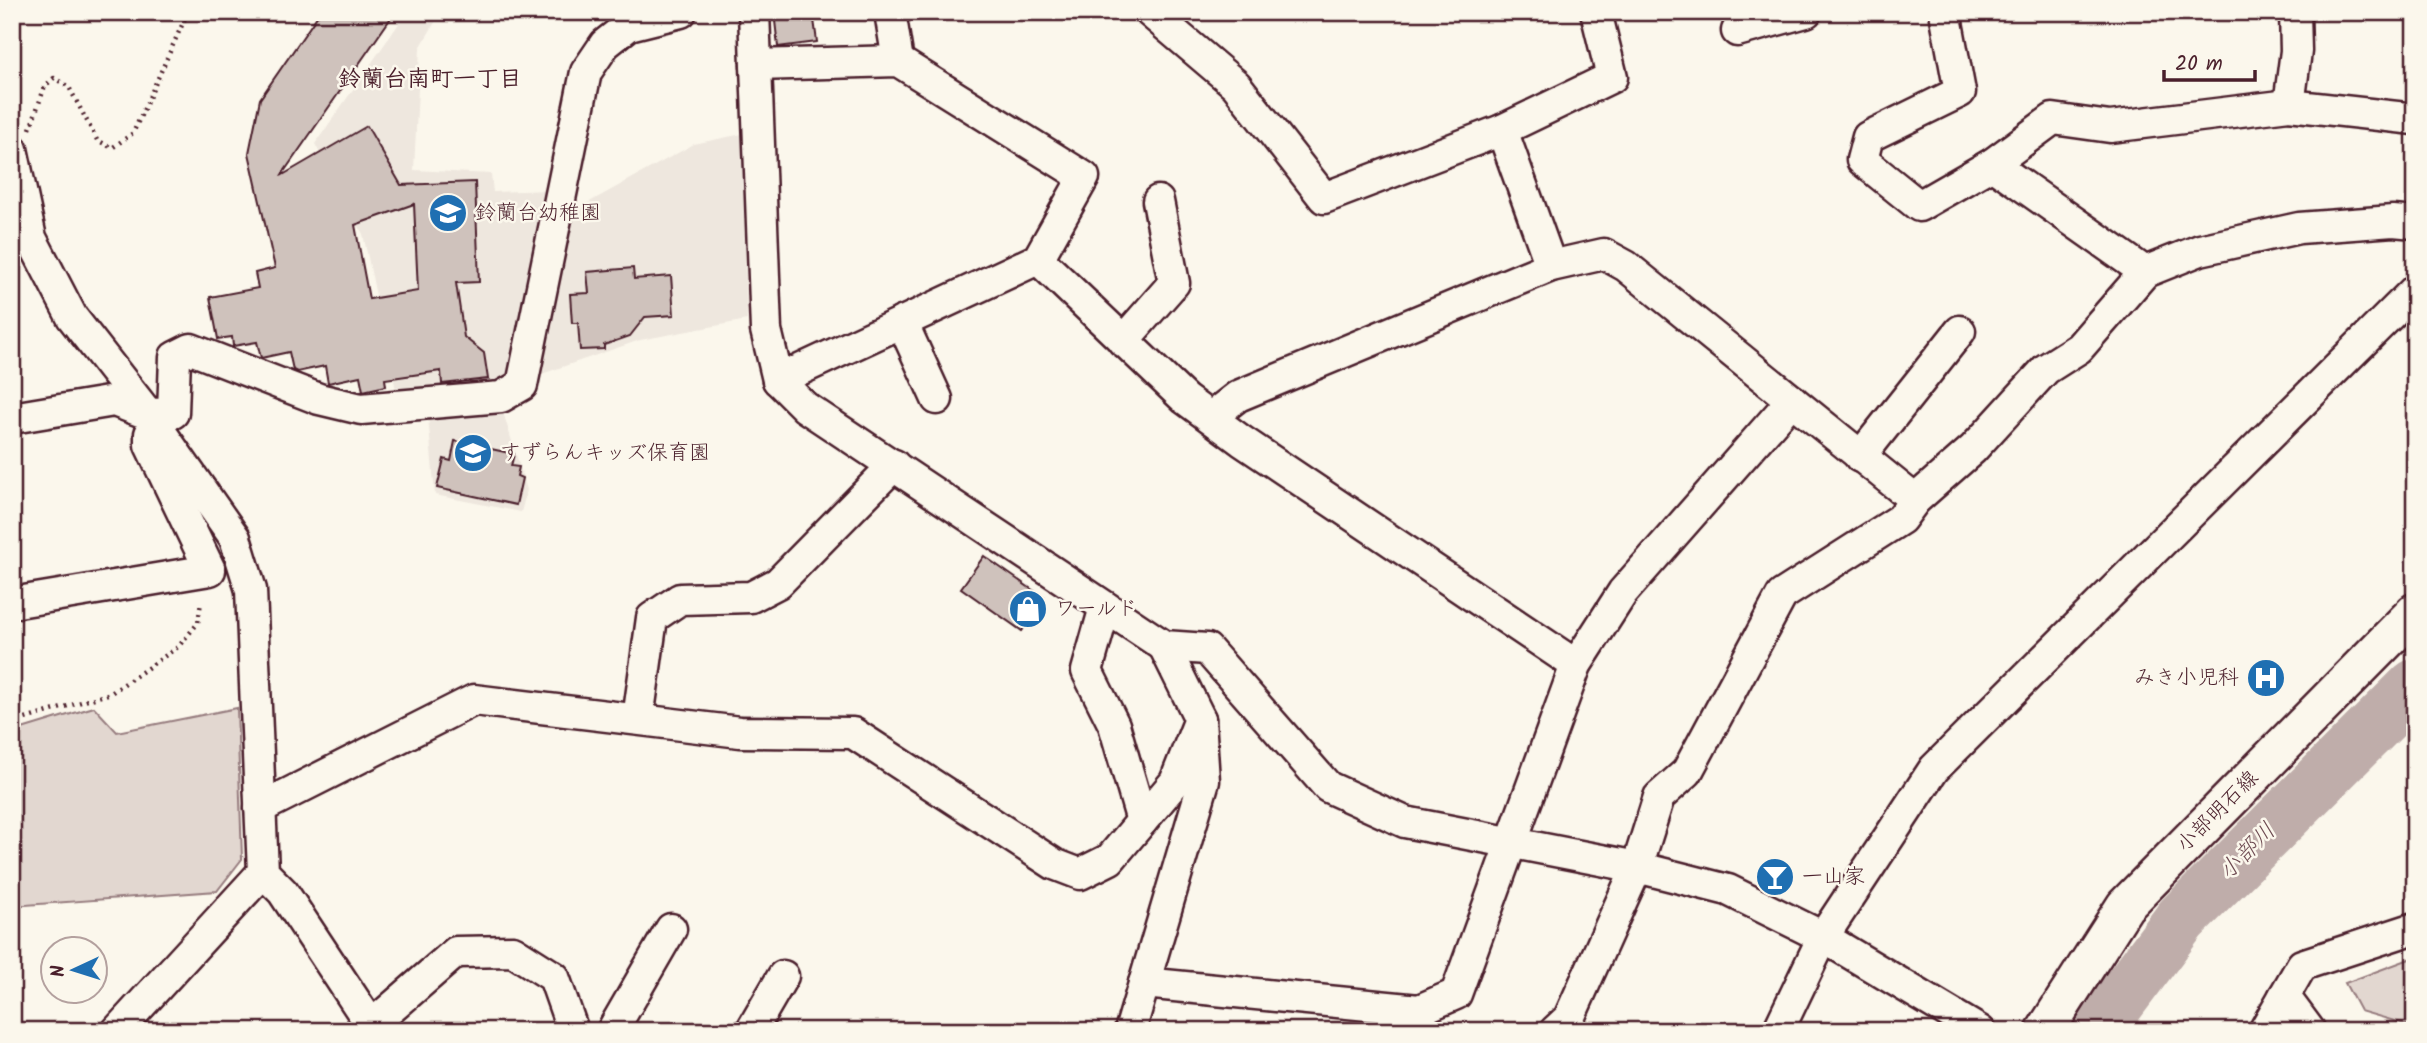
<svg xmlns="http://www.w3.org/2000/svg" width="2427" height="1043" font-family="Kalam,'Klee One',sans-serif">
	<rect width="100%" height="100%" fill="#fbf7ec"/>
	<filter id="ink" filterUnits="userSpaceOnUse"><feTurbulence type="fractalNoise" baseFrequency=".0143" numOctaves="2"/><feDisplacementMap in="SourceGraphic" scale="14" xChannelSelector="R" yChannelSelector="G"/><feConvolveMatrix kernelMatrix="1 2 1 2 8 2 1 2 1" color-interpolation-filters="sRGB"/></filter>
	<g filter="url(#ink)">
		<g fill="#eee7de">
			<path d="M 407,12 L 441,12 L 420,48 L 414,170 L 491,174 L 493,192 L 550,190 L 512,374 L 497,386 L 397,395 L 363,234 L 315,144 Z"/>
			<path d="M 742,134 L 747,320 L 640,340 L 533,377 L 561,227 L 575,210 L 694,144 Z"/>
			<path d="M 502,409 L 527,490 L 521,512 L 435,495 L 428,416 Z"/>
		</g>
		<g fill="#e2d7d0" stroke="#967b7e" stroke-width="2">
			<path d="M 94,707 L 117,732 L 237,708 L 242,859 L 217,891 L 12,906 L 12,732 Z"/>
			<path d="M 2415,957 L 2415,1027 L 2360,1011 L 2345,983 Z"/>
		</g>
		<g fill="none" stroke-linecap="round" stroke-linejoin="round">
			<path stroke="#bfadaa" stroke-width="54" d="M 2097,1031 L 2181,919 L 2415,686"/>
		</g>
		<g fill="#cfc2bc" stroke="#4a1f2b" stroke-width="2" fill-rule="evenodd">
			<path d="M 320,12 L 395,12 L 281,176 L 367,126 L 401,185 L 475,182 L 479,282 L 456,283 L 464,337 L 484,353 L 488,379 L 442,384 L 441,371 L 385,379 L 386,386 L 363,391 L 360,376 L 328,383 L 325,366 L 297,372 L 293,370 L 289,352 L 261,358 L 257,342 L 233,346 L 232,337 L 218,339 L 210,297 L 258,288 L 255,273 L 275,268 L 249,153 L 260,99 ZM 414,204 L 418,291 L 369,299 L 355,225 Z"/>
			<path d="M 774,12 L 813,12 L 817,42 L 778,47 Z"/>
			<path d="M 633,268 L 634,279 L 671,276 L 674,315 L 645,317 L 630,336 L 604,345 L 604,349 L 580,350 L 578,323 L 572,323 L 570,294 L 589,293 L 587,272 Z"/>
			<path d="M 455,441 L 514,454 L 511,466 L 519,467 L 517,476 L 522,478 L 516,505 L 437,488 L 444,459 L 451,461 Z"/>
			<path d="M 984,556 L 1044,598 L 1022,631 L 961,588 Z"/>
		</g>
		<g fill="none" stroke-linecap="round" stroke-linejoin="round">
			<defs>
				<g id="minor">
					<path d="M 754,12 L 766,330 L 778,380 L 805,407 L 1164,646 L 1207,649 L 1328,787 L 1405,822 L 1637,867 L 1728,890 L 1823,937 L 1980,1031"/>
					<path d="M 890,12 L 898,61"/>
					<path d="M 1150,12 L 1236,85 L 1324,198 L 1502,130 L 1612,77 L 1596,12"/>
					<path d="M 1945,12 L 1960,92 L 1868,137 L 1862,160 L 1919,206 L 1992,164 L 2053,119 L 2110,127 L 2289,105 L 2415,119"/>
					<path d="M 1737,31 L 1806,12"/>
					<path d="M 756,65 L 898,61 L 1084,177 L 1038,259 L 778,380"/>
					<path d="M 2289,105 L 2296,51 L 2295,12"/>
					<path d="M 1502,130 L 1551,266"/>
					<path d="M 12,149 L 31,238 L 72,317 L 148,414 L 235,538 L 251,590 L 263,872 L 283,892 L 375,1031"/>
					<path d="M 1992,164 L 2145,272"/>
					<path d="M 1038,259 L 1185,399 L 1242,441 L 1576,665"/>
					<path d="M 902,322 L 937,399"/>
					<path d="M 1123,341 L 1174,283 L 1158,201"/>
					<path d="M 1211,417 L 1238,396 L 1551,266 L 1604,254 L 1626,266 L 1915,500"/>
					<path d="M 12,418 L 114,401 L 148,414 L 173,413 L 175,357 L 191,349 L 319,399 L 361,409 L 501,397 L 522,385 L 586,72 L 605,44 L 629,25 L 681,12"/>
					<path d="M 1860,457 L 1960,331"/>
					<path d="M 12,603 L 210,570 L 150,445 L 150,434"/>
					<path d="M 1105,607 L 1087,671 L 1114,725 L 1142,821"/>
					<path d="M 638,719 L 652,618 L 680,599 L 751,597 L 778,583 L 894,465"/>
					<path d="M 260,808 L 474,700 L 740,732 L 853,733 L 1054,864 L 1080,874 L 1110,859 L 1175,782 L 1200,719"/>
					<path d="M 1144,983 L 1419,1010 L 1456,994 L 1576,665 L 1623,592 L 1792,400"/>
					<path d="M 2284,996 L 2310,1031"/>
					<path d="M 373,1024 L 456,952 L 513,951 L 554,977 L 573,1031"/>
					<path d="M 117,1031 L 263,872"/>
					<path d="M 612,1031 L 671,929"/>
					<path d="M 751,1031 L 783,976"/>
					<path d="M 1130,1031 L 1204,781 L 1200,719 L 1164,646"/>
					<path d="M 1555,1031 L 1569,1018 L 1637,867 L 1659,797 L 1687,772 L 1782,595 L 1901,519 L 1915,500 L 1973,449 L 2046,369 L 2079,348 L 2145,272 L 2200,250 L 2299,228 L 2393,221 L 2415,223"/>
					<path d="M 1778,1031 L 1823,937 L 1934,769 L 2415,290"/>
					<path d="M 2264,1031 L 2302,965 L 2415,928"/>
				</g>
				<path id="major" d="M 2045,1031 L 2125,906 L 2415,612"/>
			</defs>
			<use href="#minor" stroke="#4a1f2b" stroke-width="35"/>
			<use href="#major" stroke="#4a1f2b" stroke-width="42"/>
			<g stroke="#4a1f2b" stroke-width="4.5" stroke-dasharray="2 5" stroke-linecap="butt">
				<path d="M 30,129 L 45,86 L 54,78 L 69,87 L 97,140 L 112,148 L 133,133 L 188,12"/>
				<path d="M 12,723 L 111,693 L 178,647 L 198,623 L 201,602"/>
			</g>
			<use href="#minor" stroke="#fbf7ec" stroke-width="30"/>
			<use href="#major" stroke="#fbf7ec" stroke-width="37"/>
		</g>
	</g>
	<defs>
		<symbol id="school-disc" viewBox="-11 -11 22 22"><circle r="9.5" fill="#1f6fb2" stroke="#fbf7ec"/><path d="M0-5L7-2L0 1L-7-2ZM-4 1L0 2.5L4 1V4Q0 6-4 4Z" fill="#fff"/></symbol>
		<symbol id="shop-disc" viewBox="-11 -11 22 22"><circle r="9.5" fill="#1f6fb2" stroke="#fbf7ec"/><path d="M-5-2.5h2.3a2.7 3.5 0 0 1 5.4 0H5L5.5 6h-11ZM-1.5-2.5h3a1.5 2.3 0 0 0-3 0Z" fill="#fff"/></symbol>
		<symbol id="hospital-disc" viewBox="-11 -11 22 22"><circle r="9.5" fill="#1f6fb2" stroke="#fbf7ec"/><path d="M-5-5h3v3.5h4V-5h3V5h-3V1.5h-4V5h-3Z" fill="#fff"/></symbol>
		<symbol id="bar-disc" viewBox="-11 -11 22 22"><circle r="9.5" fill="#1f6fb2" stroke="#fbf7ec"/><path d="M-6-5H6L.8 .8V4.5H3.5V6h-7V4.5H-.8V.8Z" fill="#fff"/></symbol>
	</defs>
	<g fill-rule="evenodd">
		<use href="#school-disc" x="426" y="191" width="44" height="44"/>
		<use href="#school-disc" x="451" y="431" width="44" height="44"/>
		<use href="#shop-disc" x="1006" y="587" width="44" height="44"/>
		<use href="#hospital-disc" x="2244" y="656" width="44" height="44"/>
		<use href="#bar-disc" x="1753" y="855" width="44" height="44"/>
	</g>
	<g text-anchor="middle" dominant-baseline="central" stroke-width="5" stroke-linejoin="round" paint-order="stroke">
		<g font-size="21" fill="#4a1f2b" stroke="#fbf7ec" text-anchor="start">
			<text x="475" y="213">鈴蘭台幼稚園</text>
			<text x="500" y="453">すずらんキッズ保育園</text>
			<text x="1055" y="609">ワールド</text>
			<text x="2239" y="678" text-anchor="end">みき小児科</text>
			<text x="1802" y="877">一山家</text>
		</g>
		<g font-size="21" fill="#4a1f2b" stroke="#fbf7ec">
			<text transform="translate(2218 812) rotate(-45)">小部明石線</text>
		</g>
		<g font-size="23" font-weight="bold" fill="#4a1f2b" stroke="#fbf7ec">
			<text x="430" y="80">鈴蘭台南町一丁目</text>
		</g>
		<g font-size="23" font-style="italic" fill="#6d4a51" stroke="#fbf7ec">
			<text transform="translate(2248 852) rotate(-45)">小部川</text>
		</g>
	</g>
	<rect width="2427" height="1043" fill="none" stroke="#fbf7ec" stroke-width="42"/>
	<rect x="21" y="21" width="2385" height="1001" fill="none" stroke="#4a1f2b" stroke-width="2.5" filter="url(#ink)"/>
	<g transform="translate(74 970) rotate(266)"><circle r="33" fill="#fbf7ec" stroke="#b4a19f" stroke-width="2"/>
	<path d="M0-5L12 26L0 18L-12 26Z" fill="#1f6fb2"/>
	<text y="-10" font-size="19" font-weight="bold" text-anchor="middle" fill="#4a1f2b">N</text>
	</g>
	<path d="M2164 70v10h91v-10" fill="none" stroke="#4a1f2b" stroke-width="3.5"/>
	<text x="2175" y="70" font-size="21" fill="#4a1f2b" stroke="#fbf7ec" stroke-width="5" paint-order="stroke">20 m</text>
</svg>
